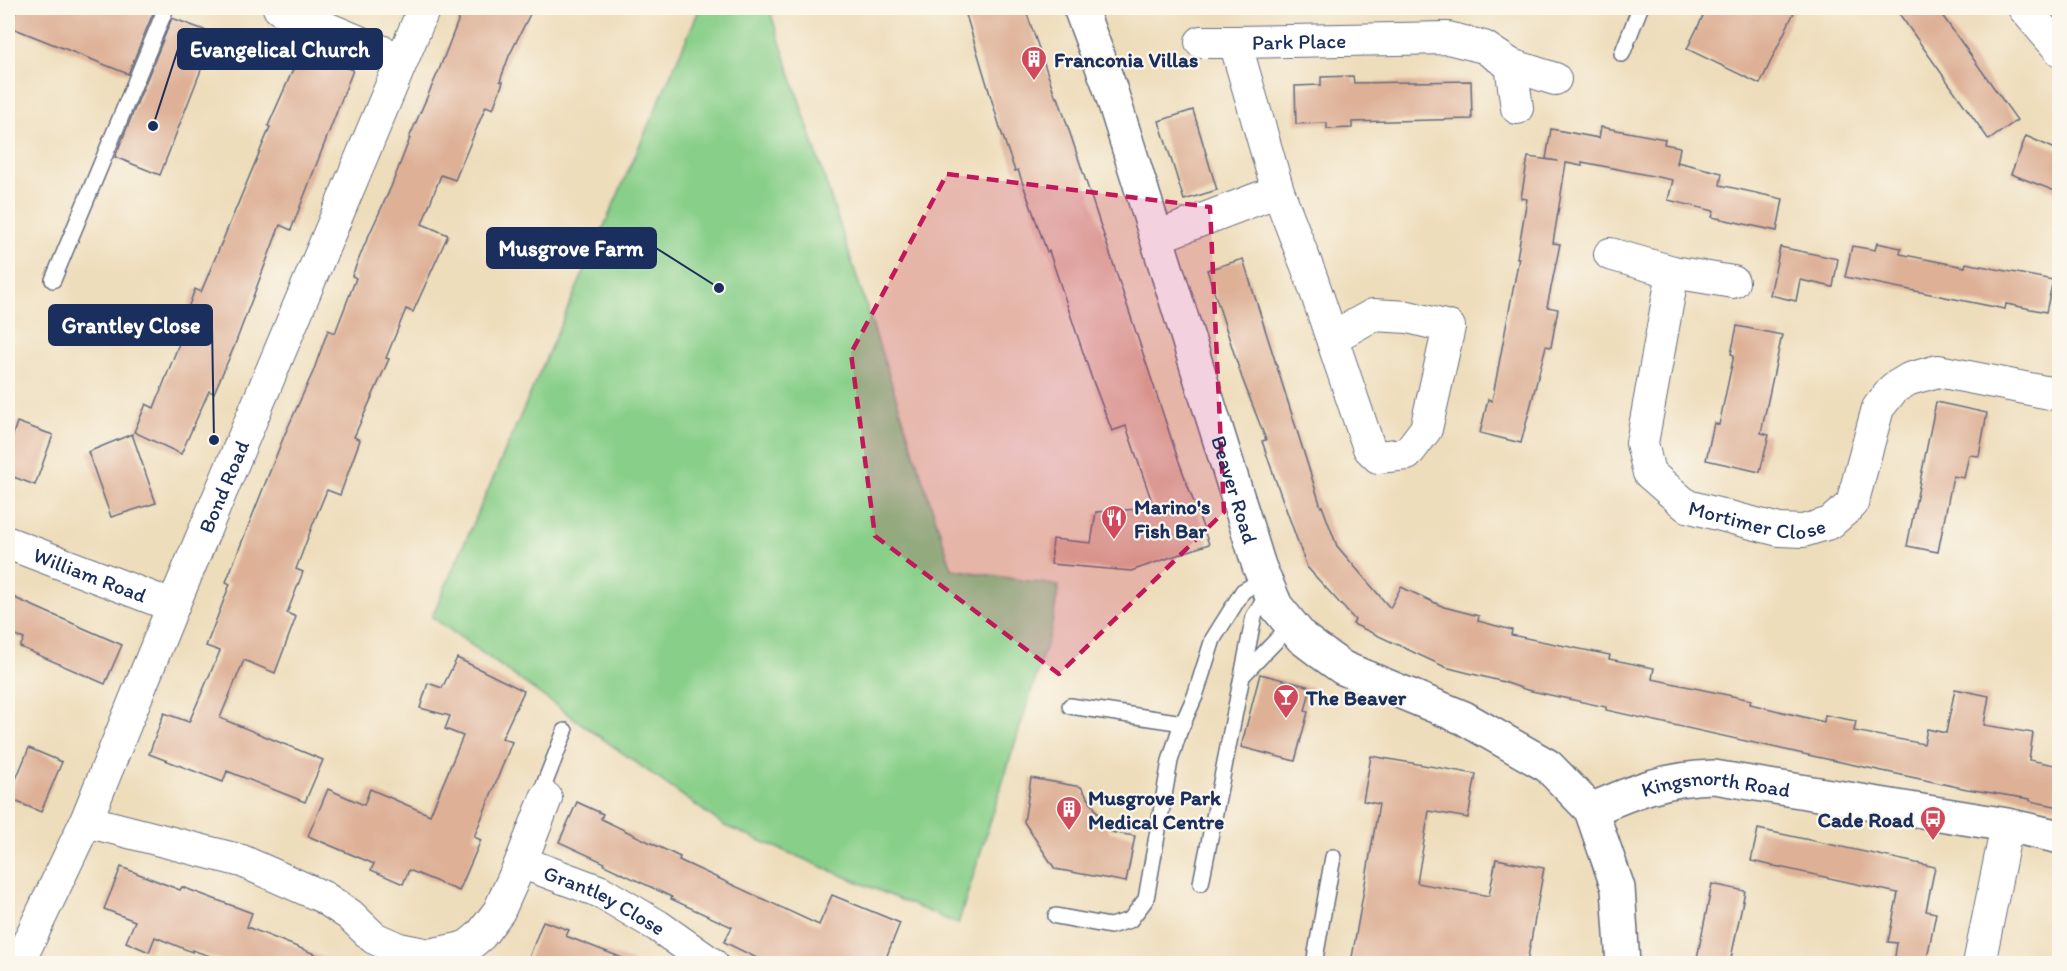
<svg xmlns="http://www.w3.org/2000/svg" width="2067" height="971" font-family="Itim,sans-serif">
	<rect width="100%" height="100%" fill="#fbf7ec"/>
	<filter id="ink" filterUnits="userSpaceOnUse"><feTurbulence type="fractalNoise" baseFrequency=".0167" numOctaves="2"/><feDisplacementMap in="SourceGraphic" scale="12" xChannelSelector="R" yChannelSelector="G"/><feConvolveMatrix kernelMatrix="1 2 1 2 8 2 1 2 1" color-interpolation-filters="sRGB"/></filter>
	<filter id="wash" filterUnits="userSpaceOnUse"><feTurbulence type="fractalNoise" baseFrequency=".008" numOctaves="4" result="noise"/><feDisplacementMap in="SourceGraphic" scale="24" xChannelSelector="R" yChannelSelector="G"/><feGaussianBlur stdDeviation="1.35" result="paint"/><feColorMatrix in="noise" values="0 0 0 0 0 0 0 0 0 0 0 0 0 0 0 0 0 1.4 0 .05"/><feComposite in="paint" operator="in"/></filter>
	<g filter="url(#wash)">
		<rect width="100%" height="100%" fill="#edb"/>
		<path fill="#88cf89" stroke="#527f74" stroke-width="1.5" d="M 700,8 L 769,8 L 952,569 L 1059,586 L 1051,629 L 958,924 L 725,826 L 432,617 Z"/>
		<g id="blocks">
			<g fill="#deb197">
				<path d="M 17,8 L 145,8 L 154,11 L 128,74 L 10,27 Z"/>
				<path d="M 463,8 L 533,8 L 509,56 L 500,81 L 503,82 L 493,109 L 486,106 L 455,180 L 441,175 L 422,224 L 448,235 L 413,312 L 406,309 L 386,358 L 389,359 L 354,437 L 360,440 L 340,495 L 327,490 L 313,524 L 296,569 L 303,572 L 287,613 L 296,617 L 275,673 L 244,660 L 220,718 L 323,760 L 305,802 L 227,771 L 223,782 L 149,754 L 164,713 L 189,722 L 220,651 L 206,646 L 230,584 L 226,582 L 284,436 L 313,372 L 328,330 L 335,333 L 356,278 L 352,276 L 364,246 L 391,187 L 410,138 L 409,138 L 439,70 Z"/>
				<path d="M 964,8 L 1025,8 L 1056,98 L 1058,97 L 1177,456 L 1209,544 L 1131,571 L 1051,564 L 1053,539 L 1091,543 L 1096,512 L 1154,508 L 1126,426 L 1112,431 L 1091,376 L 1049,251 L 1047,252 L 1018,170 L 1015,171 L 1001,131 Z"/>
				<path d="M 1707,8 L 1796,8 L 1760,84 L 1687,49 Z"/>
				<path d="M 1895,8 L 1937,8 L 2017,120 L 1989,140 Z"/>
				<path d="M 172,18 L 215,34 L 160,175 L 115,157 Z"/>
				<path d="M 299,56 L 316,63 L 318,56 L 353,70 L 291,230 L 280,225 L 234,347 L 214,393 L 209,391 L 181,454 L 134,432 L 146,404 L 154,408 L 185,328 L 181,327 L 195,289 L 201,292 L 270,127 L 268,126 Z"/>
				<path d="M 1353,76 L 1354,83 L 1471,81 L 1472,119 L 1352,122 L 1352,128 L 1327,129 L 1327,123 L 1296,124 L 1295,86 L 1321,85 L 1321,77 Z"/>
				<path d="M 1193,110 L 1217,190 L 1184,200 L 1159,121 Z"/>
				<path d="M 1601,127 L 1665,139 L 1664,144 L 1680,147 L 1677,165 L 1677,162 L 1722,173 L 1720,185 L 1783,199 L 1777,231 L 1712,217 L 1714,211 L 1668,200 L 1673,180 L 1582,162 L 1582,166 L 1566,163 L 1553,243 L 1560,244 L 1547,307 L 1558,309 L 1551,347 L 1546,346 L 1521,443 L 1480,433 L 1488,399 L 1492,401 L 1519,258 L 1517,258 L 1527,199 L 1521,198 L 1528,157 L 1558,161 L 1546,159 L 1551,129 L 1599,138 Z"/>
				<path d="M 2026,136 L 2060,151 L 2060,193 L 2011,174 Z"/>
				<path d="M 1877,243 L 1901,248 L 1900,254 L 1965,267 L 1966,263 L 2053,280 L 2046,312 L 2006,304 L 2005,309 L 1845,277 L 1852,246 L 1875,250 Z"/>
				<path d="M 1780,247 L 1838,259 L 1833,287 L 1800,280 L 1796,301 L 1770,295 Z"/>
				<path d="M 1243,259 L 1321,507 L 1322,506 L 1337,546 L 1390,608 L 1401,587 L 1444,607 L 1479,616 L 1478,621 L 1512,630 L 1511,635 L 1610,655 L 1609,659 L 1654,668 L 1652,679 L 1751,700 L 1750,704 L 1824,722 L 1825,715 L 1856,721 L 1854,731 L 1924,744 L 1927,729 L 1946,733 L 1955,689 L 1989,696 L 1984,725 L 2033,733 L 2029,760 L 2060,766 L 2060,807 L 2030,801 L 2030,799 L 1967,789 L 1817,757 L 1606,710 L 1606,707 L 1527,690 L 1504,682 L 1445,667 L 1353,624 L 1355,620 L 1307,567 L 1274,476 L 1262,441 L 1266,440 L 1242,378 L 1207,270 Z"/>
				<path d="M 1737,326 L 1782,335 L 1761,433 L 1769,435 L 1760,472 L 1706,460 L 1714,423 L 1719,425 L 1734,355 L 1731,354 Z"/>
				<path d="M 1936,402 L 1987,413 L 1979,456 L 1969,455 L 1964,478 L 1953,476 L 1938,552 L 1907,546 Z"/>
				<path d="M 17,422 L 53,435 L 35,485 L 8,475 L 8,450 Z"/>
				<path d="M 132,434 L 156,503 L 111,517 L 88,452 Z"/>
				<path d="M 8,595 L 122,645 L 105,684 L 20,647 L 24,639 L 8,633 Z"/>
				<path d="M 457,658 L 524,691 L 502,738 L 512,742 L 474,837 L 481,840 L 459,891 L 409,870 L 403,884 L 371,870 L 374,864 L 308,836 L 328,789 L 364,805 L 370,789 L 430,815 L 463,736 L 445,729 L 450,716 L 420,708 L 428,683 L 442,688 Z"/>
				<path d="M 1260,674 L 1311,687 L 1305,711 L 1308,712 L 1295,761 L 1241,747 Z"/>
				<path d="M 29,748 L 62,762 L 41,812 L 8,798 Z"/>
				<path d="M 1371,756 L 1476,774 L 1468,818 L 1429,811 L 1417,883 L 1489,896 L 1496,859 L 1544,868 L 1527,963 L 1351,963 L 1379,804 L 1363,801 Z"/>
				<path d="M 1031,778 L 1081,787 L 1110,832 L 1135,836 L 1126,882 L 1055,869 L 1024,822 Z"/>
				<path d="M 577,802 L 603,814 L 601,819 L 680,857 L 679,860 L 819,925 L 832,895 L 900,923 L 884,963 L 767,963 L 724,942 L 732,927 L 671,899 L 672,897 L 604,865 L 605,863 L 559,842 Z"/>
				<path d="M 1758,829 L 1935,867 L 1926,911 L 1936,913 L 1926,963 L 1894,963 L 1897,943 L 1888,942 L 1898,893 L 1751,861 Z"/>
				<path d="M 121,867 L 180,890 L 182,887 L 252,913 L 247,927 L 335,962 L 335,963 L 231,963 L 192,950 L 192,952 L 155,937 L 149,952 L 126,942 L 135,921 L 104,909 Z"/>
				<path d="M 1712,884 L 1745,891 L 1730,963 L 1696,963 Z"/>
				<path d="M 543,921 L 569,930 L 566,936 L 633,962 L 632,963 L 527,963 Z"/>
			</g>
		</g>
	</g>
	<g filter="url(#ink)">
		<use href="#blocks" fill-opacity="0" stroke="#656c7f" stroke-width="1.5"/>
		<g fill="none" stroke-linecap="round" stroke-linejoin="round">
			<defs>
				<g id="service">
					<path d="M 1622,54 L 1640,8"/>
					<path d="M 53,280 L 166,8"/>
					<path d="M 1243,675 L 1291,625"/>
					<path d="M 1070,706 L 1183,723"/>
					<path d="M 546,798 L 544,785 L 565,731"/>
					<path d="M 1201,883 L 1254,616 L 1270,591"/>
					<path d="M 1056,916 L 1110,926 L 1130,920 L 1146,899 L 1170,761 L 1179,732 L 1195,696 L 1213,639 L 1243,591 L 1264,579"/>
					<path d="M 1314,964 L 1333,857"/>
				</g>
				<g id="minor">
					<path d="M 279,8 L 402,60"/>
					<path d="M 2024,8 L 2060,50"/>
					<path d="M 1201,42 L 1235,42"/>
					<path d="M 1511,65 L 1517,108"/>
					<path d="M 1157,237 L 1278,191"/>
					<path d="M 1610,254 L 1673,272 L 1733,282"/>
					<path id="s1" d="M 1673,272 L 1642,443 L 1649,473 L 1687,506 L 1779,530 L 1803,531 L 1830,523 L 1852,504 L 1878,408 L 1894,388 L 1909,379 L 1938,371 L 2060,395"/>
					<path id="s2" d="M 1332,338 L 1373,315 L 1408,317 L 1449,327 L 1426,429 L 1407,454 L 1378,457 L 1369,448 L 1311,277 L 1278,191 L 1235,42 L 1448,38 L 1484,47 L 1511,65 L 1555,79"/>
					<path id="s3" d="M 8,543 L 173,606"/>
					<path d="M 86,821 L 242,861 L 323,897 L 350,915 L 374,938 L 399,949 L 429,955 L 459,949 L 468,946 L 481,935 L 499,911 L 521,862 L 546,798"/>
					<path id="s4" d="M 521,862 L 601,892 L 658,926 L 712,964"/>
					<path id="s5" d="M 18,964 L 86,821 L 173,606 L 424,8"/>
					<path d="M 1979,964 L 2007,825"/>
				</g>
				<g id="tertiary">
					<path id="s6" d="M 1591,810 C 1634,791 1666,778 1714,777 L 2007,825 L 2060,837"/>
				</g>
				<g id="secondary">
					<path id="s7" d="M 1080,8 L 1109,85 L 1259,566 L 1276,606 L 1302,638 L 1319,651 L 1343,668 L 1464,718 L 1548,766 L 1591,810 L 1618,888 L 1623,964"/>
				</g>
			</defs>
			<use href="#service" stroke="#656c7f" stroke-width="18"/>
			<use href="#minor" stroke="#656c7f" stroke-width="34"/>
			<use href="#tertiary" stroke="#656c7f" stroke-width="36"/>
			<use href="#secondary" stroke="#656c7f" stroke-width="36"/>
			<use href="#service" stroke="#fff" stroke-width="15"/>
			<use href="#minor" stroke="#fff" stroke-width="32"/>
			<use href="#tertiary" stroke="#fff" stroke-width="33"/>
			<use href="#secondary" stroke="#fff" stroke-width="33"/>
		</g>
	</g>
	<path fill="#c2185b" fill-opacity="0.2" stroke="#c2185b" stroke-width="4.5" stroke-dasharray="12 8" stroke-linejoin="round" d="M 947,174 L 1210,207 L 1224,512 L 1059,674 L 875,536 L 851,353 Z"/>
	<defs>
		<symbol id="building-pin" viewBox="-11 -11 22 30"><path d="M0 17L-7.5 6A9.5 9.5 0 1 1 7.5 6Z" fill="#d1495b" stroke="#fbf7ec"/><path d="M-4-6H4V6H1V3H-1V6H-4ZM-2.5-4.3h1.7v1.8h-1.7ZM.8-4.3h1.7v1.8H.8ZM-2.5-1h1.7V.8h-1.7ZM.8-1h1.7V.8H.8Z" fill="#fff"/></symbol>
		<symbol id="restaurant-pin" viewBox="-11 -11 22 30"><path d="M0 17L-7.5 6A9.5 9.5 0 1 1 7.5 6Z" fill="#d1495b" stroke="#fbf7ec"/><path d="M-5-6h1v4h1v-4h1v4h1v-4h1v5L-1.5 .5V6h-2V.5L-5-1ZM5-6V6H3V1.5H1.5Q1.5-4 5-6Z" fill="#fff"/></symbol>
		<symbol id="bar-pin" viewBox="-11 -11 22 30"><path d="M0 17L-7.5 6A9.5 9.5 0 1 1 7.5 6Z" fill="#d1495b" stroke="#fbf7ec"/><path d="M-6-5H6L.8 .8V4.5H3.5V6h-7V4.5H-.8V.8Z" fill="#fff"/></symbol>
		<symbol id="bus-pin" viewBox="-11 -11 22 30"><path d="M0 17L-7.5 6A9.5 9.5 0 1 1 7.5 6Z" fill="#d1495b" stroke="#fbf7ec"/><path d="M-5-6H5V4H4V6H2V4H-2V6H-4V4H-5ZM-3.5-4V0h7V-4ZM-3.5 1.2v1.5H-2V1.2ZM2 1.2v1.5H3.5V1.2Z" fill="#fff"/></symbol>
	</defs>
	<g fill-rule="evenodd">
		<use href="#building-pin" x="1019" y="44" width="30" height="40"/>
		<use href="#restaurant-pin" x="1099" y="503" width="30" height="40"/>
		<use href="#bar-pin" x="1271" y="682" width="30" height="40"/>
		<use href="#building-pin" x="1054" y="794" width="30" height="40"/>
		<use href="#bus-pin" x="1918" y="804" width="30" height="40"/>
	</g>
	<g text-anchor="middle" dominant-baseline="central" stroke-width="4.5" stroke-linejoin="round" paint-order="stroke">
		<g font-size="21" fill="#1b2f5e" stroke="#fbf7ec">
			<text stroke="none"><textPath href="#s2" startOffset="794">Park Place</textPath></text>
			<text stroke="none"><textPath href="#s5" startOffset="520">Bond Road</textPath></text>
			<text stroke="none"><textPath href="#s7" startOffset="506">Beaver Road</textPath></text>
			<text stroke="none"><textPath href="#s1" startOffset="327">Mortimer Close</textPath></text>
			<text stroke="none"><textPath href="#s3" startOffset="88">William Road</textPath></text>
			<text stroke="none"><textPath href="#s6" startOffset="130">Kingsnorth Road</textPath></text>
			<text stroke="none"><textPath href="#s4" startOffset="92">Grantley Close</textPath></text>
		</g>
		<g font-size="21" font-weight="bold" fill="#1b2f5e" stroke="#fbf7ec" text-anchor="start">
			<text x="1054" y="59">Franconia Villas</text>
			<text x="1134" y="506">Marino's<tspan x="1134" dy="24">Fish Bar</tspan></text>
			<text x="1306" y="697">The Beaver</text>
			<text x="1088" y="797">Musgrove Park<tspan x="1088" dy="24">Medical Centre</tspan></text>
			<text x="1914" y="819" text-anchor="end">Cade Road</text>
		</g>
	</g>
	<path fill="none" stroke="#1b2f5e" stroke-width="2" d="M153 126L178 49M719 288L656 248M214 440L212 325"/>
	<g fill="#1b2f5e" stroke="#fbf7ec" stroke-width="2">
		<circle cx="153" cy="126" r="6"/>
		<circle cx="719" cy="288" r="6"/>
		<circle cx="214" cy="440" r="6"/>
	</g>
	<g fill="#1b2f5e" stroke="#1b2f5e" stroke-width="2">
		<rect x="178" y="29" width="204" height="40" rx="6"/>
		<rect x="487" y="228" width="169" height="40" rx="6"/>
		<rect x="49" y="305" width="163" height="40" rx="6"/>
	</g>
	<g font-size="22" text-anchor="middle" font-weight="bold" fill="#fff">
		<text x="280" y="57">Evangelical Church</text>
		<text x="571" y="256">Musgrove Farm</text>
		<text x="131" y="333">Grantley Close</text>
	</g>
	<rect width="2067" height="971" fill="none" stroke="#fbf7ec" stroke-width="30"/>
</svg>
